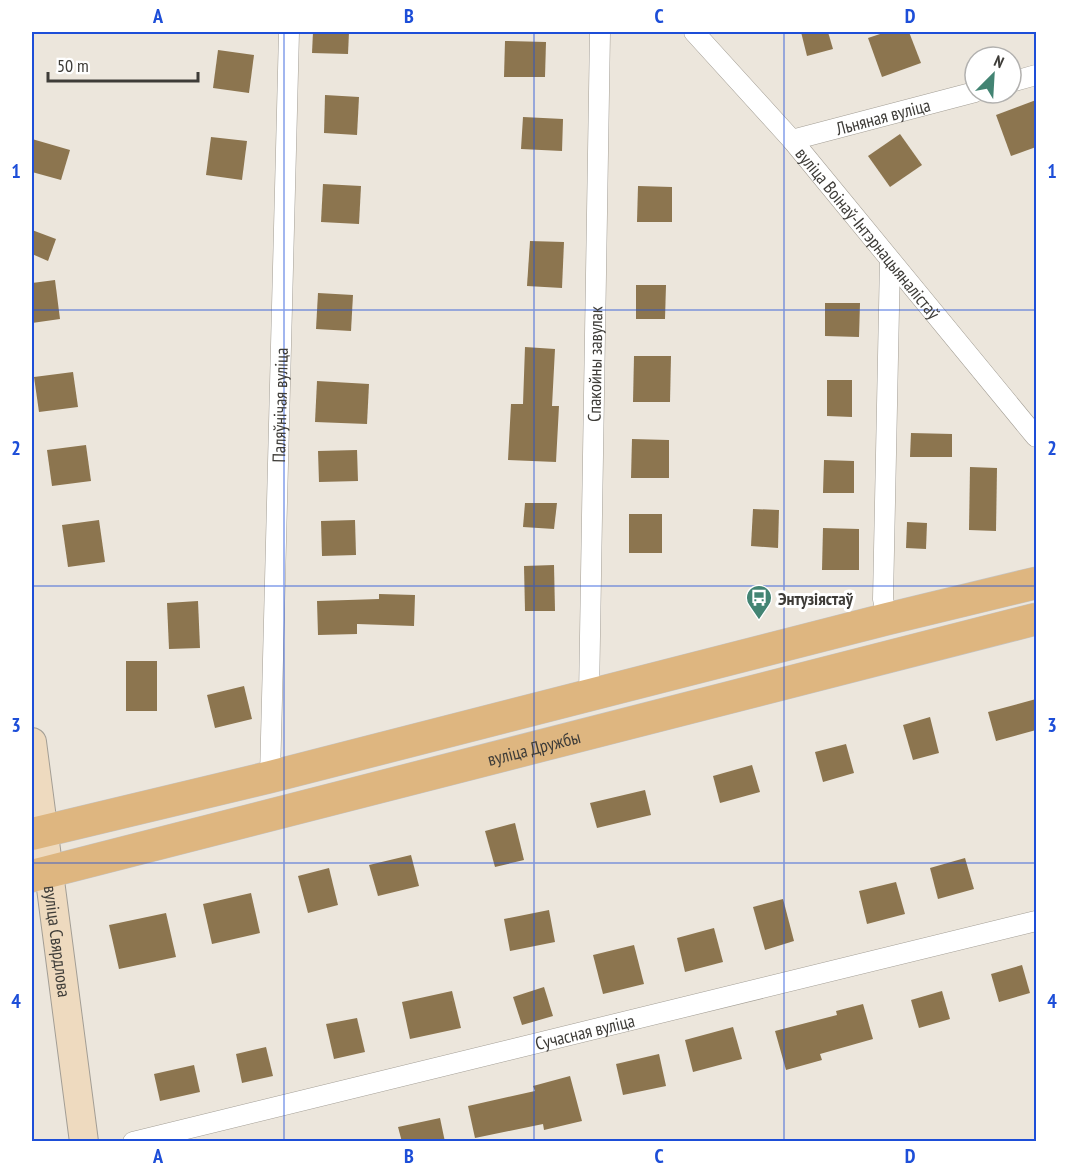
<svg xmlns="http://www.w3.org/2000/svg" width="1068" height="1173" font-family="'PT Sans Narrow',sans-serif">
	<rect width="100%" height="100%" fill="#ece6dc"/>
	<g fill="#8c754f">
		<path d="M 313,32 L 349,32 L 348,54 L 312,53 Z"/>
		<path d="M 801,32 L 828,32 L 833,49 L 807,56 Z"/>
		<path d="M 886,32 L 909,32 L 921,63 L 882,77 L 868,38 Z"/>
		<path d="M 505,41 L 546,42 L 545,77 L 504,77 Z"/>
		<path d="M 218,50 L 254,55 L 249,93 L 213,88 Z"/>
		<path d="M 325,95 L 359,97 L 357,135 L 324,133 Z"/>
		<path d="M 1036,100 L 1036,147 L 1011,156 L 996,115 Z"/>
		<path d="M 523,117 L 563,119 L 562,151 L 521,149 Z"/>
		<path d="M 900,134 L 922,165 L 890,187 L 868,156 Z"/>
		<path d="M 211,137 L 247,141 L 242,180 L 206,175 Z"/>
		<path d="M 32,139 L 70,150 L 61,180 L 32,172 Z"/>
		<path d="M 323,184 L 361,186 L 359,224 L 321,222 Z"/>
		<path d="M 638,186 L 672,187 L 672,222 L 637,222 Z"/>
		<path d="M 32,230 L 56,239 L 48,261 L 32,254 Z"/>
		<path d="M 530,241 L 564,242 L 562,288 L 527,286 Z"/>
		<path d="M 55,280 L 60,319 L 32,323 L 32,283 Z"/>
		<path d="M 636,285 L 666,285 L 665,319 L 636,319 Z"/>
		<path d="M 318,293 L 353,295 L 351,331 L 316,329 Z"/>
		<path d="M 825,303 L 860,303 L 859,337 L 825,336 Z"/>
		<path d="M 525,347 L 555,349 L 552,406 L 559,406 L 556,462 L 508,460 L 511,404 L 523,404 Z"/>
		<path d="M 634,356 L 671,356 L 670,402 L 633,402 Z"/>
		<path d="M 73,372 L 78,407 L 39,412 L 34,377 Z"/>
		<path d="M 827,380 L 852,380 L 852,417 L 827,416 Z"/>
		<path d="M 317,381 L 369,384 L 367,424 L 315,422 Z"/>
		<path d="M 911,433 L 952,434 L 952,457 L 910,457 Z"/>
		<path d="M 632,439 L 669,440 L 669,478 L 631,478 Z"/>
		<path d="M 86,445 L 91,481 L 52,486 L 47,450 Z"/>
		<path d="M 357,450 L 358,481 L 319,482 L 318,451 Z"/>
		<path d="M 824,460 L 854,461 L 854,493 L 823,493 Z"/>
		<path d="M 970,467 L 997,468 L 996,531 L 969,530 Z"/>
		<path d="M 525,503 L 557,503 L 554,529 L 523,527 Z"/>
		<path d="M 753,509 L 779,510 L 778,548 L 751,546 Z"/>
		<rect x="629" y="514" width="33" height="39"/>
		<path d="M 99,520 L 105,562 L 68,567 L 62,525 Z"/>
		<path d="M 355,520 L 356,555 L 322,556 L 321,521 Z"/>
		<path d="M 907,522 L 927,523 L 926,549 L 906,548 Z"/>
		<path d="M 823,528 L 859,529 L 859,570 L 822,570 Z"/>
		<path d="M 554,565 L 555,611 L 525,611 L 524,566 Z"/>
		<path d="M 379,594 L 415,595 L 414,626 L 357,624 L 357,634 L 318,635 L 317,601 L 379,599 Z"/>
		<path d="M 198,601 L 200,648 L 169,649 L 167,603 Z"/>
		<rect x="126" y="661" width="31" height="50"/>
		<path d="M 244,686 L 252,719 L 215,728 L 207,695 Z"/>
		<path d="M 1036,699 L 1036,730 L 996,741 L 988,712 Z"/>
		<path d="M 930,717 L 939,753 L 913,760 L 903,725 Z"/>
		<path d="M 846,744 L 854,773 L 823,782 L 815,752 Z"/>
		<path d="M 752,765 L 760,792 L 720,803 L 713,776 Z"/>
		<path d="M 645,790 L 651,815 L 597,828 L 590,803 Z"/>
		<path d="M 515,823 L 524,860 L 495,867 L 485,831 Z"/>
		<path d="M 411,855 L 419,886 L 378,896 L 369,865 Z"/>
		<path d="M 965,858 L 974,889 L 938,899 L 930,868 Z"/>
		<path d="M 329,868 L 338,905 L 308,913 L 298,876 Z"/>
		<path d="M 896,882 L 905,914 L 867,924 L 859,891 Z"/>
		<path d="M 251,893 L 260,933 L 212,944 L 203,904 Z"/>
		<path d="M 783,899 L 794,941 L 765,950 L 753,907 Z"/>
		<path d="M 549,910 L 555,942 L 510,951 L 504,919 Z"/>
		<path d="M 166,913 L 176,957 L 119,969 L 109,925 Z"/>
		<path d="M 714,928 L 723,962 L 685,972 L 677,938 Z"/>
		<path d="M 634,945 L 644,984 L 603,994 L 593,955 Z"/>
		<path d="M 1022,965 L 1030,993 L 999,1002 L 991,974 Z"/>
		<path d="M 544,987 L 553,1016 L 522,1025 L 513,997 Z"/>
		<path d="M 452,991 L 461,1028 L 410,1039 L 402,1002 Z"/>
		<path d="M 942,991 L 950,1019 L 919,1028 L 911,1000 Z"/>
		<path d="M 863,1004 L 873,1039 L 820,1054 L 822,1060 L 786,1070 L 775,1031 L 837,1015 L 836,1011 Z"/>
		<path d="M 357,1018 L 365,1052 L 334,1059 L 326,1024 Z"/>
		<path d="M 733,1027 L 742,1059 L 693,1072 L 685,1040 Z"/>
		<path d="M 266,1047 L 273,1076 L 242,1083 L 236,1054 Z"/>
		<path d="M 659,1054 L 666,1086 L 623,1095 L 616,1064 Z"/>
		<path d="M 194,1065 L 200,1092 L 160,1101 L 154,1074 Z"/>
		<path d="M 570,1076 L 582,1121 L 544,1130 L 543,1124 L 475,1138 L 468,1106 L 535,1091 L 533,1086 Z"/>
		<path d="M 440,1118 L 445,1142 L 402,1142 L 398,1127 Z"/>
	</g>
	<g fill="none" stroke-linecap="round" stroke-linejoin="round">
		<defs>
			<g id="street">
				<path id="s1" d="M 694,32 L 792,140 L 1036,437"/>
				<path d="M 1011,82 L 1036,75"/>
				<path id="s2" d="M 792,140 L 975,92"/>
				<path d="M 887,619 L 883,599 L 890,260"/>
				<path id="s3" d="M 589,697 L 600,32"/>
				<path id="s4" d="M 270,777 L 289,32"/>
				<path id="s5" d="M 133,1142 L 1036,921"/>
			</g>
			<g id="secondary">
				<path id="s6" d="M 32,742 L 84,1142"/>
			</g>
			<g id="primary">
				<path d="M 32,834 L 270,777 L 887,619 L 1036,583"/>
				<path id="s7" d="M 32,876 L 1036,619"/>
			</g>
		</defs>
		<use href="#street" stroke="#a39e95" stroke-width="21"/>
		<use href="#secondary" stroke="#a39e95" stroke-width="30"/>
		<use href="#primary" stroke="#c5c4c3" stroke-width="33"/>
		<use href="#street" stroke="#fff" stroke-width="20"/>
		<use href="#secondary" stroke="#eedabf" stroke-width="28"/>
		<use href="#primary" stroke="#deb680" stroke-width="32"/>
	</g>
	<path fill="none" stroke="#1d4ed8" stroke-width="1.5" stroke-opacity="0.55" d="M 284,32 L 284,1142M 534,32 L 534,1142M 784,32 L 784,1142M 32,310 L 1036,310M 32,586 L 1036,586M 32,863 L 1036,863"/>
	<defs>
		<symbol id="bus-pin" viewBox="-11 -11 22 30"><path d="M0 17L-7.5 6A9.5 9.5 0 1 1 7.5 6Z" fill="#438473" stroke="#fff"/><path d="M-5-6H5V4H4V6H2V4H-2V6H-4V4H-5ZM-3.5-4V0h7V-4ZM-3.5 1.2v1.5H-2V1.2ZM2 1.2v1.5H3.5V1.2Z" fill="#fff"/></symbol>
	</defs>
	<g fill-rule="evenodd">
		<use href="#bus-pin" x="744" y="583" width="30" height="40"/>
	</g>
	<g text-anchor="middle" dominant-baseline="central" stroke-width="6" stroke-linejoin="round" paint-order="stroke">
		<g font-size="18" fill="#3e3c38" stroke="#fff">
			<text stroke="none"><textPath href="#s2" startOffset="94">Льняная вуліца</textPath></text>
			<text stroke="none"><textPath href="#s1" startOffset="266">вуліца Воінаў-Інтэрнацыяналістаў</textPath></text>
			<text stroke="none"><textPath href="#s3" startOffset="333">Спакойны завулак</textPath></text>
			<text stroke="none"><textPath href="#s4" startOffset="372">Паляўнічая вуліца</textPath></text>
			<text stroke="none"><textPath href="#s7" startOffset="518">вуліца Дружбы</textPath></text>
			<text stroke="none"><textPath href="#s6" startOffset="201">вуліца Свярдлова</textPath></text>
			<text stroke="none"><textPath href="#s5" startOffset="465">Сучасная вуліца</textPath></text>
		</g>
		<g font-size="18" font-weight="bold" fill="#3e3c38" stroke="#fff" text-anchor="start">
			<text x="778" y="598">Энтузіястаў</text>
		</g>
	</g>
	<rect width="1068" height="1173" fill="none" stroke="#ffffff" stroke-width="66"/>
	<g transform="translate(993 75) rotate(24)"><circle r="28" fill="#ffffff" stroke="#b2b1af" stroke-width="1.5"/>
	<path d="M0-4.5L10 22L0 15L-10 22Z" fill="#438473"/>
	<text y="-9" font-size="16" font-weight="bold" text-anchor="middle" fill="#3e3c38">N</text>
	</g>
	<path d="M48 72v9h150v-9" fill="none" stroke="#3e3c38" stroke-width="3"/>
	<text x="57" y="72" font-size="18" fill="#3e3c38" stroke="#ffffff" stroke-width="4.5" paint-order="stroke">50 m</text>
	<rect x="33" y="33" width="1002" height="1107" fill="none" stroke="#1d4ed8" stroke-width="2"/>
	<g font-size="20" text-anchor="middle" font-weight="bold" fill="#1d4ed8">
		<text x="158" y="23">A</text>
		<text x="409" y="23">B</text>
		<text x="659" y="23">C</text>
		<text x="910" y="23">D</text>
		<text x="16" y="178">1</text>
		<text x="1052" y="178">1</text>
		<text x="16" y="455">2</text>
		<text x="1052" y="455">2</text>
		<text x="16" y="732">3</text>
		<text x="1052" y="732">3</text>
		<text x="16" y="1008">4</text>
		<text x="1052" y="1008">4</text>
		<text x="158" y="1163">A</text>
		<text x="409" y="1163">B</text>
		<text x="659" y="1163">C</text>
		<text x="910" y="1163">D</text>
	</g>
</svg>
